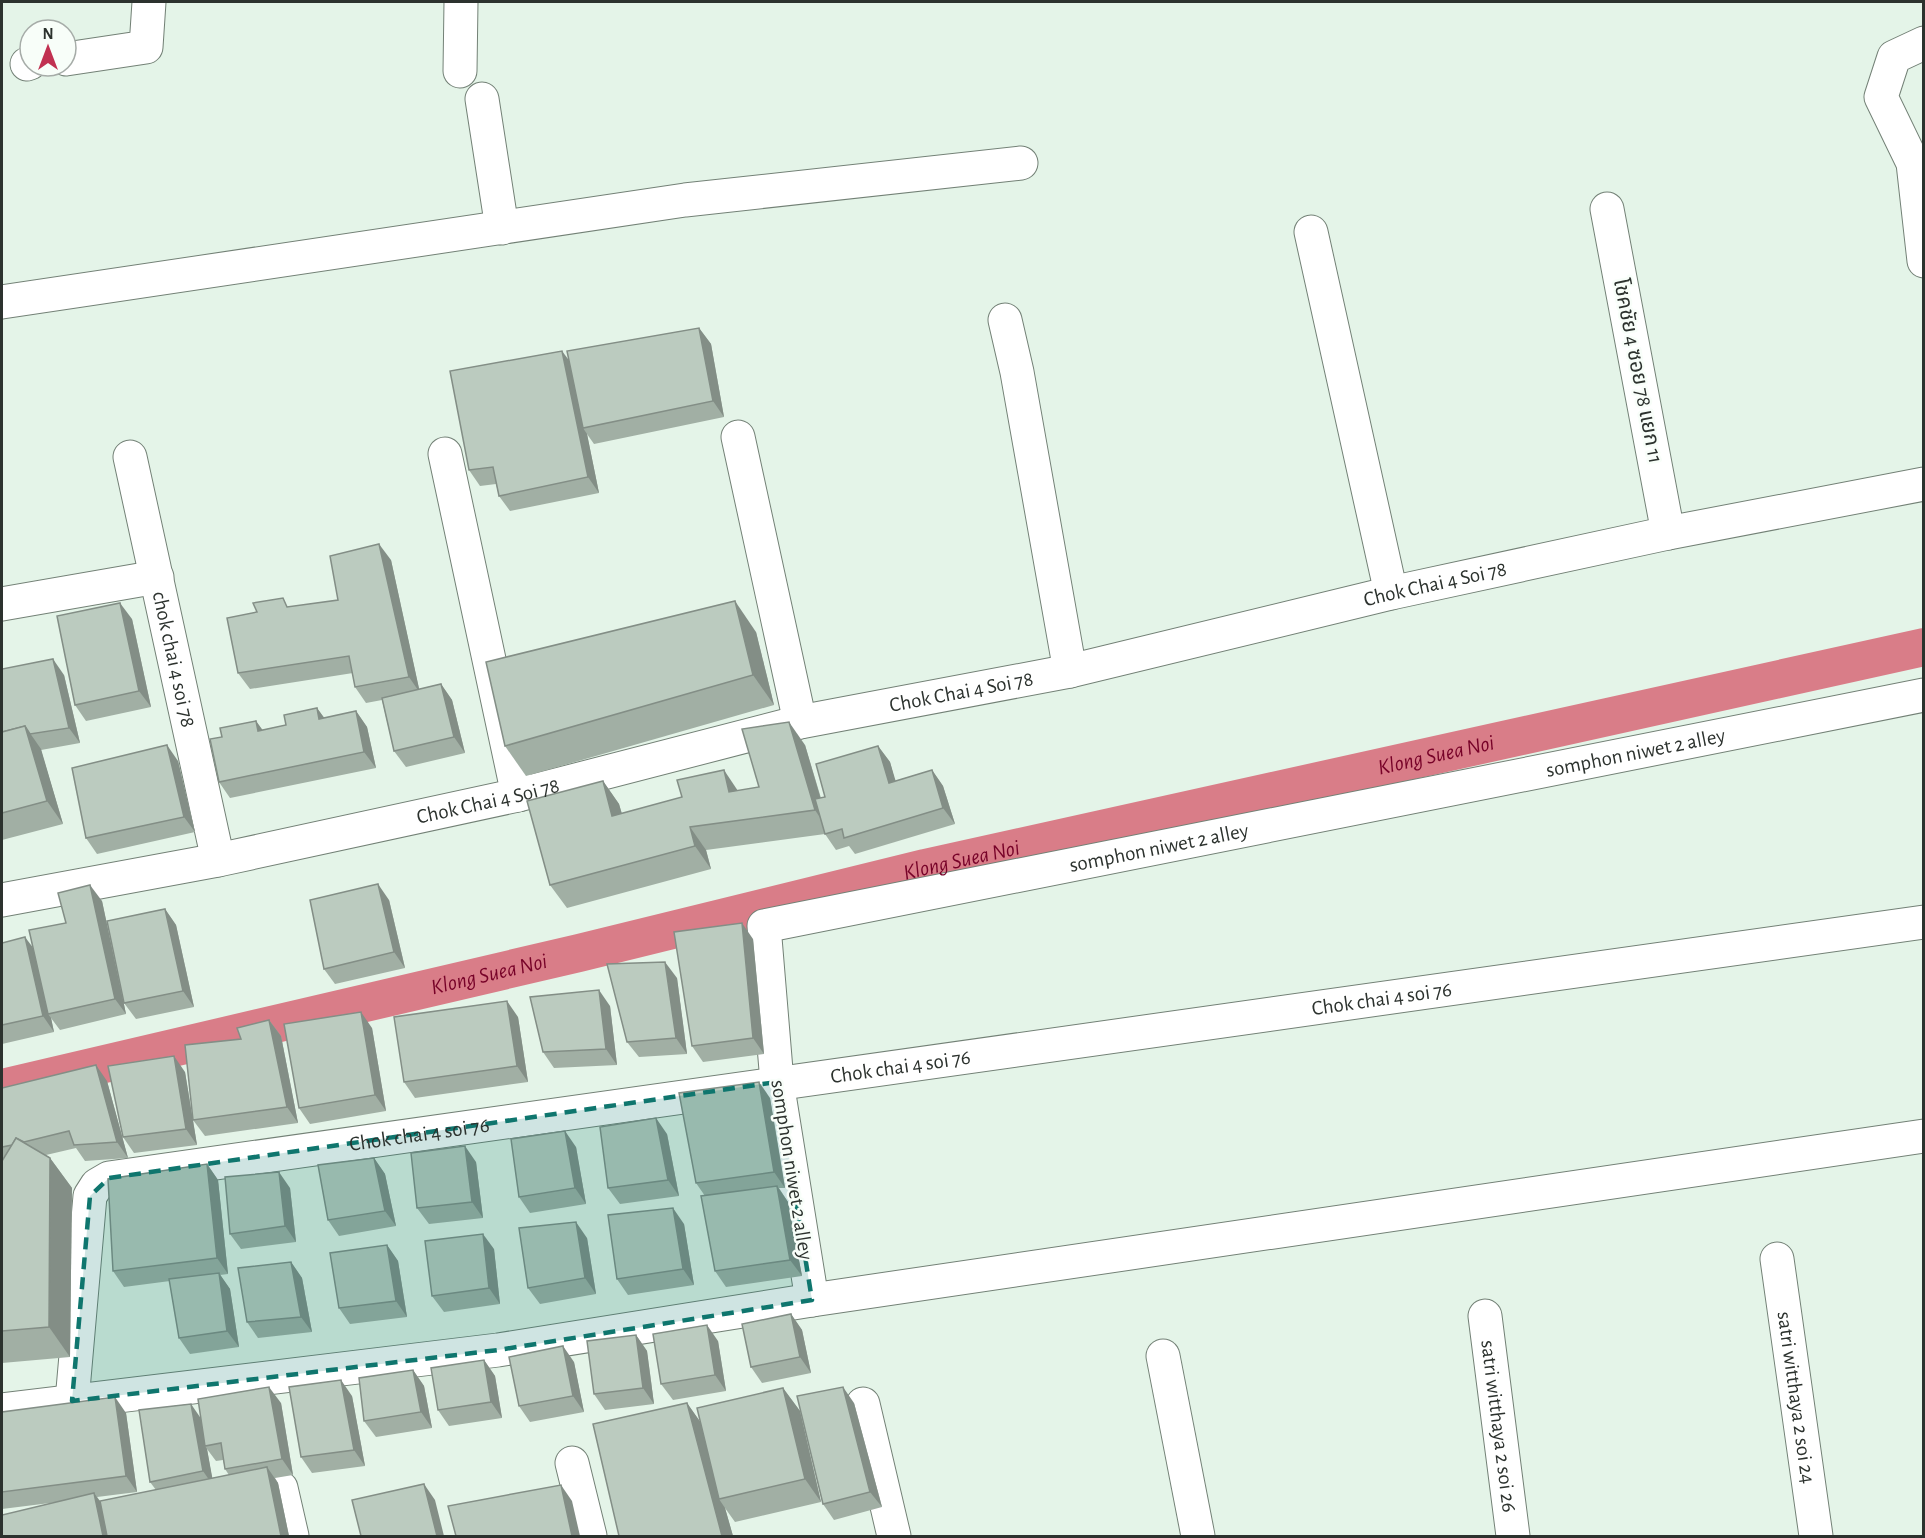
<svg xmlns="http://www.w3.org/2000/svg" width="1925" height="1538" font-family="'Alegreya Sans','Noto Sans Thai',sans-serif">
	<rect width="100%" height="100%" fill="#e4f4e8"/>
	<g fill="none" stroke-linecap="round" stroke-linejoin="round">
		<path stroke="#d97d88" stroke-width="38" id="s1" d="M 2,1088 L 579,953 L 925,868 L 1924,647"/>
		<defs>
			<g id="minor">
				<path d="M 1924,43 L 1894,57 L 1881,97 L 1913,163 L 1924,261"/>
				<path d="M 66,59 L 146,47 L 149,2"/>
				<path d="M 27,64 L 30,63"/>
				<path d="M 460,71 L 461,2"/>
				<path d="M 482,99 L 502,228"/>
				<path d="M 1607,209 L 1668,533"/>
				<path d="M 1311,232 L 1391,593"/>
				<path d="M 2,302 L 685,200 L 1021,163"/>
				<path d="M 1005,320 L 1017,372 L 1070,671"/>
				<path d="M 738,437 L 800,722"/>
				<path d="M 445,454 L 518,795"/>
				<path id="s2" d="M 130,457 L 218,860"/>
				<path d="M 2,604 L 157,577"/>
				<path id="s3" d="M 2,900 L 218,860 L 518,795 L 800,722 L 1070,671 L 1391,593 L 1668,533 L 1924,484"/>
				<path id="s4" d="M 1777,1259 L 1816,1536"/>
				<path id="s5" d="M 812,1300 L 777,1082 L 764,926 L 1924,695"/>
				<path id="s6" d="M 1485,1316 L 1513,1536"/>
				<path d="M 1163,1356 L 1198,1536"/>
				<path id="s7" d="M 72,1401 L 90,1196 L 97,1185 L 109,1178 L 1924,922"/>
				<path d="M 863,1404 L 894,1536"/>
				<path d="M 2,1410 L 498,1350 L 812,1300 L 1924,1136"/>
				<path d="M 572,1463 L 590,1536"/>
				<path d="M 281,1488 L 292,1536"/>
			</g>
		</defs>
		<use href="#minor" stroke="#738176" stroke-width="35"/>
		<use href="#minor" stroke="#fff" stroke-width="33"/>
	</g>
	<g fill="#a1afa4" fill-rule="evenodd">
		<path d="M 699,328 L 711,344 L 724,417 L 594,444 L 587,434 L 599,493 L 510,511 L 499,496 L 496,484 L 480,486 L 469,470 L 569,361 Z"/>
		<path d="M 391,560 L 419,689 L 441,684 L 452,700 L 465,753 L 406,767 L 394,751 L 382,700 L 366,703 L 355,687 L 353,673 L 250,689 L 238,673 L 289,607 L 338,600 Z"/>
		<path d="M 132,619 L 151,707 L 86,721 L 75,705 Z"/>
		<path d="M 756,632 L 774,705 L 526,776 L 505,746 Z"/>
		<path d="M 2,669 L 64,675 L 80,743 L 41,750 L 63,824 L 2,840 Z"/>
		<path d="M 317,708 L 324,718 L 356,711 L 367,727 L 376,768 L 230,798 L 219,782 L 222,737 L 256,721 L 262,730 L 286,725 Z"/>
		<path d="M 805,745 L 821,798 L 825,797 L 878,746 L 890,762 L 895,781 L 932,770 L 943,786 L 955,824 L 855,854 L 849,846 L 836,850 L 825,834 L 706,850 L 711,869 L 567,908 L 550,885 L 603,781 L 619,804 L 622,814 L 759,787 Z"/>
		<path d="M 178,761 L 195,832 L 97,854 L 86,838 Z"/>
		<path d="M 389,900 L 405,968 L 335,984 L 324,969 Z"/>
		<path d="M 102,901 L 126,1014 L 60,1030 L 51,1018 L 54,1032 L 2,1044 L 2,943 L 33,949 L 66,923 Z"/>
		<path d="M 165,909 L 176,925 L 194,1007 L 136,1019 L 124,1003 Z"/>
		<path d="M 753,939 L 764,1054 L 703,1062 L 692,1046 Z"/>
		<path d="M 677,978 L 687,1054 L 639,1057 L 627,1042 Z"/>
		<path d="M 610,1006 L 617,1065 L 554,1068 L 543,1052 Z"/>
		<path d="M 518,1017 L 528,1082 L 415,1098 L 404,1082 Z"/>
		<path d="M 269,1020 L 281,1036 L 298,1123 L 205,1136 L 193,1120 L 241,1039 Z"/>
		<path d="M 372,1028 L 386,1111 L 310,1124 L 299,1108 Z"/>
		<path d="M 185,1072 L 197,1145 L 134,1153 L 123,1137 Z"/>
		<path d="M 107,1081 L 128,1158 L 85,1161 L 76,1148 L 46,1155 L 50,1158 L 72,1188 L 70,1357 L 2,1363 L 2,1088 Z"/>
		<path d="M 770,1098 L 785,1188 L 779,1188 L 788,1202 L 802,1276 L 726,1287 L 715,1271 L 705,1196 L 696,1183 Z"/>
		<path d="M 667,1134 L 679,1196 L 620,1204 L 608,1188 Z"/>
		<path d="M 576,1147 L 586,1204 L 530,1213 L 519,1197 Z"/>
		<path d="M 374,1158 L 385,1174 L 396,1226 L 339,1236 L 328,1220 Z"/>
		<path d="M 476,1162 L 483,1218 L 429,1224 L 417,1208 Z"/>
		<path d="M 207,1164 L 218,1180 L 228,1274 L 220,1275 L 230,1289 L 239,1347 L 190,1354 L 179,1338 L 170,1281 L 124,1287 L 113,1271 Z"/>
		<path d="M 290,1188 L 296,1242 L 241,1249 L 230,1234 Z"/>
		<path d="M 684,1224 L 694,1285 L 628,1295 L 617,1279 Z"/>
		<path d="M 587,1238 L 596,1294 L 540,1304 L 528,1288 Z"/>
		<path d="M 387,1245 L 398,1261 L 407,1317 L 350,1324 L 339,1308 Z"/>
		<path d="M 494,1249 L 500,1304 L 444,1312 L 432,1296 Z"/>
		<path d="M 291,1262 L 302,1278 L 312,1332 L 258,1338 L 247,1322 Z"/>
		<path d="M 791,1314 L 802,1330 L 811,1373 L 762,1383 L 751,1367 Z"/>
		<path d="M 636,1335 L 647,1351 L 654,1404 L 605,1410 L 594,1394 Z"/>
		<path d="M 718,1341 L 726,1391 L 673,1400 L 661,1384 Z"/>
		<path d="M 484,1360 L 495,1376 L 502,1418 L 449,1426 L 438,1410 Z"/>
		<path d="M 574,1362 L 584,1412 L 530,1422 L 519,1406 Z"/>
		<path d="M 413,1370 L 424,1386 L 432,1428 L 376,1437 L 364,1421 Z"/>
		<path d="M 783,1388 L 800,1411 L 821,1502 L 735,1522 L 725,1508 L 733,1536 L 619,1536 L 687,1403 L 700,1422 Z"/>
		<path d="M 352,1396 L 365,1466 L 312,1473 L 301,1457 Z"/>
		<path d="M 281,1403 L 293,1475 L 275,1478 L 278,1483 L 289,1536 L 2,1536 L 58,1502 L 2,1509 L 2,1412 L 126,1413 L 137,1492 L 97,1497 L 100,1501 L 156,1490 L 150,1482 L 200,1417 ZM 207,1449 L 216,1461 L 223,1460 L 225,1469 L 229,1475 L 212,1478 Z"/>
		<path d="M 854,1403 L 882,1507 L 834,1520 L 823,1504 Z"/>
	</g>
	<g fill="#838e86">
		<path d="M 699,328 L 711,344 L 724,417 L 713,401 Z"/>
		<path d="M 562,351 L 574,367 L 583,428 L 587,434 L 599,493 L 588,477 Z"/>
		<path d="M 379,544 L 391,560 L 420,693 L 409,677 Z"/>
		<path d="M 735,601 L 756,632 L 774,705 L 753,675 Z"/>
		<path d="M 120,603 L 132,619 L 151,707 L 139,691 Z"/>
		<path d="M 53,659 L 64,675 L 80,743 L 69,728 Z"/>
		<path d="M 441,684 L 452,700 L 465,753 L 454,737 Z"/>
		<path d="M 317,708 L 328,723 L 319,719 Z"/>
		<path d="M 356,711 L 367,727 L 376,768 L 364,752 Z"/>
		<path d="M 256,721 L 267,736 L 258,731 Z"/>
		<path d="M 789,722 L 805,745 L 831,834 L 815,810 Z"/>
		<path d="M 25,726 L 41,749 L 63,824 L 47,801 Z"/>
		<path d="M 167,745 L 178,761 L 195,832 L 184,817 Z"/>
		<path d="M 878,746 L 890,762 L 901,799 L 889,783 Z"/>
		<path d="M 724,770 L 740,794 L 729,792 Z"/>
		<path d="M 932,770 L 943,786 L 955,824 L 943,808 Z"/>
		<path d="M 603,781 L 619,804 L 629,839 L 612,816 Z"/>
		<path d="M 690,827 L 706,850 L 711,869 L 695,846 Z"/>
		<path d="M 378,884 L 389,900 L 405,968 L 394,952 Z"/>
		<path d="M 90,885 L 102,901 L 126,1014 L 115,999 Z"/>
		<path d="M 165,909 L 176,925 L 194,1007 L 183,991 Z"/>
		<path d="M 742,923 L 753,939 L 764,1054 L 753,1038 Z"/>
		<path d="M 25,937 L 37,953 L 48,1014 L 51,1018 L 54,1032 L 43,1016 Z"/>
		<path d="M 665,962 L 677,978 L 687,1054 L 676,1038 Z"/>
		<path d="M 599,990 L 610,1006 L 617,1065 L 606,1049 Z"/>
		<path d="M 507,1001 L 518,1017 L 528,1082 L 517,1066 Z"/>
		<path d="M 361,1012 L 372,1028 L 386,1111 L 375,1095 Z"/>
		<path d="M 269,1020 L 281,1036 L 298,1123 L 287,1107 Z"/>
		<path d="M 174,1056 L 185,1072 L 197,1145 L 186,1129 Z"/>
		<path d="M 96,1065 L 107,1081 L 128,1158 L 117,1142 Z"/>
		<path d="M 759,1082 L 770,1098 L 785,1188 L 774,1172 Z"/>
		<path d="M 656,1118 L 667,1134 L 679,1196 L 668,1180 Z"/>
		<path d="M 565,1131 L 576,1147 L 586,1204 L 575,1188 Z"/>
		<path d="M 465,1146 L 476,1162 L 483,1218 L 472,1202 Z"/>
		<path d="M 50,1158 L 72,1188 L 70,1357 L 49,1327 Z"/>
		<path d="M 374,1158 L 385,1174 L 396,1226 L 385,1211 Z"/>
		<path d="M 207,1164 L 218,1180 L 228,1274 L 217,1258 Z"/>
		<path d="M 279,1172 L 290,1188 L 296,1242 L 285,1226 Z"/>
		<path d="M 777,1186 L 788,1202 L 802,1276 L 790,1260 Z"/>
		<path d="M 673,1208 L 684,1224 L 694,1285 L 683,1269 Z"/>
		<path d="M 576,1222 L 587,1238 L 596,1294 L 585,1278 Z"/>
		<path d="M 483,1234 L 494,1249 L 500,1304 L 489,1288 Z"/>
		<path d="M 387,1245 L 398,1261 L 407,1317 L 396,1301 Z"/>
		<path d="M 291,1262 L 302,1278 L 312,1332 L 301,1317 Z"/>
		<path d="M 219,1273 L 230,1289 L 239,1347 L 227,1331 Z"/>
		<path d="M 791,1314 L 802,1330 L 811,1373 L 800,1357 Z"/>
		<path d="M 707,1325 L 718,1341 L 726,1391 L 715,1375 Z"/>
		<path d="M 636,1335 L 647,1351 L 654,1404 L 643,1388 Z"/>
		<path d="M 563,1346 L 574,1362 L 584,1412 L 573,1396 Z"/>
		<path d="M 484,1360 L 495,1376 L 502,1418 L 491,1402 Z"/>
		<path d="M 413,1370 L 424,1386 L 432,1428 L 421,1412 Z"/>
		<path d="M 341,1380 L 352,1396 L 365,1466 L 354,1450 Z"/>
		<path d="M 269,1387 L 281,1403 L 293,1475 L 282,1459 Z"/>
		<path d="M 843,1387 L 854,1403 L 882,1507 L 870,1492 Z"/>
		<path d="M 783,1388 L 800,1411 L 821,1502 L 805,1479 Z"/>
		<path d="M 115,1397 L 126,1413 L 137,1492 L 126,1476 Z"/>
		<path d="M 687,1403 L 704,1427 L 719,1499 L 725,1508 L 733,1536 L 722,1536 Z"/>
		<path d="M 191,1404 L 202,1420 L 205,1446 L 207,1449 L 214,1487 L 203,1471 Z"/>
		<path d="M 267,1467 L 278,1483 L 289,1536 L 281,1536 Z"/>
		<path d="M 424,1484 L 435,1500 L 444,1536 L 437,1536 Z"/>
		<path d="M 561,1485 L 572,1501 L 580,1536 L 572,1536 Z"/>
		<path d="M 94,1493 L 111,1517 L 115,1536 L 103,1536 Z"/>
	</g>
	<g fill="#bbcbbf" stroke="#838e86" stroke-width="1.5">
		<path d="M 699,328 L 713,401 L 583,428 L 567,351 Z"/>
		<path d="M 562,351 L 588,477 L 499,496 L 493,467 L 469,470 L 450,371 Z"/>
		<path d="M 379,544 L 409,677 L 355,687 L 349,656 L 238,673 L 227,618 L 257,612 L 253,603 L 283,598 L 287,607 L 338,600 L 330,556 Z"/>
		<path d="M 735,601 L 753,675 L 505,746 L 486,662 Z"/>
		<path d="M 120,603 L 139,691 L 75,705 L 57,616 Z"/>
		<path d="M 53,659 L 69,728 L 30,734 L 25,726 L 2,732 L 2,669 Z"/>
		<path d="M 441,684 L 454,737 L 394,751 L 382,698 Z"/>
		<path d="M 317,708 L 319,719 L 356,711 L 364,752 L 219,782 L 210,739 L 222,737 L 220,728 L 256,721 L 258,731 L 286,725 L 284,715 Z"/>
		<path d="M 789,722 L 815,810 L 690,827 L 695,846 L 550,885 L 527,801 L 603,781 L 612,816 L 682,797 L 677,780 L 724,770 L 729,792 L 759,787 L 742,729 Z"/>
		<path d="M 25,726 L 47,801 L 2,813 L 2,732 Z"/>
		<path d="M 167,745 L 184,817 L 86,838 L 72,768 Z"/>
		<path d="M 878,746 L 889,783 L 932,770 L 943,808 L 844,838 L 842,829 L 825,834 L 815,799 L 825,797 L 816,764 Z"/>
		<path d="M 378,884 L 394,952 L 324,969 L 310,900 Z"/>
		<path d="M 90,885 L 115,999 L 48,1014 L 29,930 L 66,923 L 58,893 Z"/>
		<path d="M 165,909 L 183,991 L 124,1003 L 107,921 Z"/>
		<path d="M 742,923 L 753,1038 L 692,1046 L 674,932 Z"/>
		<path d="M 25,937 L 43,1016 L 2,1025 L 2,943 Z"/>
		<path d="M 665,962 L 676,1038 L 627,1042 L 607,964 Z"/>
		<path d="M 599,990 L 606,1049 L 543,1052 L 530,997 Z"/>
		<path d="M 507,1001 L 517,1066 L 404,1082 L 394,1017 Z"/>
		<path d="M 361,1012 L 375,1095 L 299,1108 L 284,1024 Z"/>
		<path d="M 269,1020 L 287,1107 L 193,1120 L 185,1045 L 241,1039 L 237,1028 Z"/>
		<path d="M 174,1056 L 186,1129 L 123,1137 L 108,1066 Z"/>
		<path d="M 96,1065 L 117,1142 L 74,1145 L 69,1131 L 24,1142 L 16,1138 L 12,1145 L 2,1147 L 2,1088 Z"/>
		<path d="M 759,1082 L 774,1172 L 696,1183 L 679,1093 Z"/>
		<path d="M 656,1118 L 668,1180 L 608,1188 L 600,1127 Z"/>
		<path d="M 565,1131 L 575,1188 L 519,1197 L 511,1139 Z"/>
		<path d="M 16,1138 L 50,1158 L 49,1327 L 2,1331 L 2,1161 Z"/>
		<path d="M 465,1146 L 472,1202 L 417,1208 L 411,1153 Z"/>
		<path d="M 374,1158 L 385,1211 L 328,1220 L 318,1165 Z"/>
		<path d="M 207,1164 L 217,1258 L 113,1271 L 108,1179 Z"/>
		<path d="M 279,1172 L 285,1226 L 230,1234 L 225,1177 Z"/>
		<path d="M 777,1186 L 790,1260 L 715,1271 L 701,1196 Z"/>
		<path d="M 673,1208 L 683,1269 L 617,1279 L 608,1215 Z"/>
		<path d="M 576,1222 L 585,1278 L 528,1288 L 519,1228 Z"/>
		<path d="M 483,1234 L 489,1288 L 432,1296 L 425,1241 Z"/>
		<path d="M 387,1245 L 396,1301 L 339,1308 L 330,1253 Z"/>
		<path d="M 291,1262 L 301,1317 L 247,1322 L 238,1268 Z"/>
		<path d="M 219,1273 L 227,1331 L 179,1338 L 169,1279 Z"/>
		<path d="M 791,1314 L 800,1357 L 751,1367 L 742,1324 Z"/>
		<path d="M 707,1325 L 715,1375 L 661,1384 L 653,1334 Z"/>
		<path d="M 636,1335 L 643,1388 L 594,1394 L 587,1341 Z"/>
		<path d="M 563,1346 L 573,1396 L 519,1406 L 509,1357 Z"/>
		<path d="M 484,1360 L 491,1402 L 438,1410 L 431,1368 Z"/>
		<path d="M 413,1370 L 421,1412 L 364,1421 L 359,1378 Z"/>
		<path d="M 341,1380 L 354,1450 L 301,1457 L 289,1387 Z"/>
		<path d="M 269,1387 L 282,1459 L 225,1469 L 221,1443 L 205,1446 L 198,1399 Z"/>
		<path d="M 843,1387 L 870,1492 L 823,1504 L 797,1396 Z"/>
		<path d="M 783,1388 L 805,1479 L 719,1499 L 697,1408 Z"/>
		<path d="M 115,1397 L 126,1476 L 2,1492 L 2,1412 Z"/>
		<path d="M 687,1403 L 722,1536 L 619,1536 L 593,1424 Z"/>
		<path d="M 191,1404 L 203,1471 L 150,1482 L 139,1410 Z"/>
		<path d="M 267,1467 L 281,1536 L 107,1536 L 100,1501 Z"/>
		<path d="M 424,1484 L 437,1536 L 361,1536 L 352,1500 Z"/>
		<path d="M 561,1485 L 572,1536 L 456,1536 L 448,1506 Z"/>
		<path d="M 94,1493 L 103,1536 L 2,1536 L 2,1515 Z"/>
	</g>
	<path fill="#0f766e" fill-opacity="0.2" stroke="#0f766e" stroke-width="4.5" stroke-dasharray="12 8" stroke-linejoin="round" d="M 777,1082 L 812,1300 L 498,1350 L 72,1401 L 90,1196 L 109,1178 Z"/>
	<g text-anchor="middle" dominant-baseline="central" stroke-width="5" stroke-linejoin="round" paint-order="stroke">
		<g font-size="21" fill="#2c322e" stroke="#f8fef9">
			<text transform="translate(1638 371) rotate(79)">โชคชัย 4 ซอย 78 แยก 11</text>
			<text stroke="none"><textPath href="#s3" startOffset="1468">Chok Chai 4 Soi 78</textPath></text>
			<text stroke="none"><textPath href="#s2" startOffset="207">chok chai 4 soi 78</textPath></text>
			<text stroke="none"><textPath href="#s3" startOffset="982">Chok Chai 4 Soi 78</textPath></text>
			<text stroke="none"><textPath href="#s5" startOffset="1266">somphon niwet 2 alley</textPath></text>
			<text stroke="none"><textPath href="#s3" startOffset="496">Chok Chai 4 Soi 78</textPath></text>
			<text stroke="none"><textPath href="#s5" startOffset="780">somphon niwet 2 alley</textPath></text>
			<text stroke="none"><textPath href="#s7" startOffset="1518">Chok chai 4 soi 76</textPath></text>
			<text stroke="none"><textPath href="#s7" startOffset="1032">Chok chai 4 soi 76</textPath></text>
			<text stroke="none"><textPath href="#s7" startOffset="546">Chok chai 4 soi 76</textPath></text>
			<text transform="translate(792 1170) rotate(81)">somphon niwet 2 alley</text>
			<text stroke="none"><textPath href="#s4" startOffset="140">satri witthaya 2 soi 24</textPath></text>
			<text stroke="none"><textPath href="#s6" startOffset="111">satri witthaya 2 soi 26</textPath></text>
		</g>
		<g font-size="22" font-style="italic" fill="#770228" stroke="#f8fef9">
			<text stroke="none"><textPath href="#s1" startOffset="1472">Klong Suea Noi</textPath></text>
			<text stroke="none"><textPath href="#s1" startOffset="986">Klong Suea Noi</textPath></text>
			<text stroke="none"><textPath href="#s1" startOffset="500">Klong Suea Noi</textPath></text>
		</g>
	</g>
	<rect width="1925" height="1538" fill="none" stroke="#2c322e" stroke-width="6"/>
	<g transform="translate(48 48)"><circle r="28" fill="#f8fef9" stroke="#a6aca8" stroke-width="1.5"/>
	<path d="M0-4.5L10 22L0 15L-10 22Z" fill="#c13151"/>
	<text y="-9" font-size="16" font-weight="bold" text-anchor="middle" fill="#2c322e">N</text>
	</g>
</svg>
